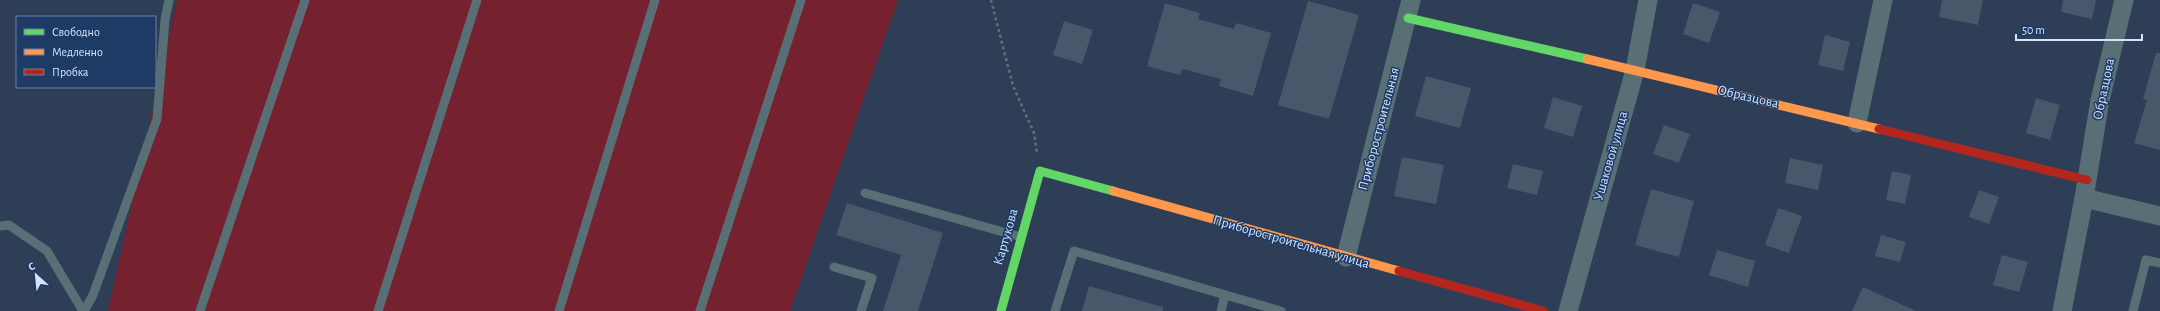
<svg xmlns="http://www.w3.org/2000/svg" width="2160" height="311" font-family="'Alegreya Sans',sans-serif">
	<rect width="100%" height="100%" fill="#2e3e56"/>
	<path fill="#752130" d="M 177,0 L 898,0 L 790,311 L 108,311 Z"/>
	<g fill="#46586a">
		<path d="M 1942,0 L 1983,0 L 1978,25 L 1939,17 Z"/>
		<path d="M 2063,0 L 2096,0 L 2092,19 L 2061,12 Z"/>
		<path d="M 1308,1 L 1359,15 L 1329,119 L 1278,105 Z"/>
		<path d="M 1165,3 L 1200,13 L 1198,19 L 1234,29 L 1236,23 L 1271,33 L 1253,96 L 1219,86 L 1221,79 L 1183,69 L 1180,75 L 1147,66 Z"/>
		<path d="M 1693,3 L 1720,12 L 1709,43 L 1683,34 Z"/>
		<path d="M 1064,21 L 1093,30 L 1082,64 L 1053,55 Z"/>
		<path d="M 1825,35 L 1850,42 L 1843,71 L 1818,65 Z"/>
		<path d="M 2156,53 L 2160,53 L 2160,150 L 2134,143 L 2147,100 L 2143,99 Z"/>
		<path d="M 1426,76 L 1471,88 L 1460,128 L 1415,116 Z"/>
		<path d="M 1553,97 L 1582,106 L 1573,137 L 1544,128 Z"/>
		<path d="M 2036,98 L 2060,105 L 2050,140 L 2026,133 Z"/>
		<path d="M 1664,125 L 1690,134 L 1679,163 L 1653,154 Z"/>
		<path d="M 1402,157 L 1444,165 L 1436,204 L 1394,196 Z"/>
		<path d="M 1790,158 L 1823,165 L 1818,190 L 1785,183 Z"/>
		<path d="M 1513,164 L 1543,171 L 1537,195 L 1507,188 Z"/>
		<path d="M 1892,171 L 1911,175 L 1905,204 L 1886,200 Z"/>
		<path d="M 1651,189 L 1694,201 L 1679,257 L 1635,245 Z"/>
		<path d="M 1979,190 L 1999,197 L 1989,224 L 1969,217 Z"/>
		<path d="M 847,203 L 943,233 L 918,311 L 883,311 L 901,255 L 836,235 Z"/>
		<path d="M 1778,208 L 1802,216 L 1789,253 L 1765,245 Z"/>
		<path d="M 1881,235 L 1906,242 L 1900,262 L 1875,256 Z"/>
		<path d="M 1717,250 L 1755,261 L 1748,287 L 1709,275 Z"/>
		<path d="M 2002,255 L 2028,262 L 2019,292 L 1993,285 Z"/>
		<path d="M 1089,286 L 1163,307 L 1163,311 L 1082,311 Z"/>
		<path d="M 1863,287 L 1916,311 L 1852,311 Z"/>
	</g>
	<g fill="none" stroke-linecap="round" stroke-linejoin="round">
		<path stroke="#5f727b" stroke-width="2.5" stroke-dasharray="3 3" stroke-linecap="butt" d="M 991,0 L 1013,86 L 1034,133 L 1037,153"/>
		<g stroke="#587075" stroke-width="9">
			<path d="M 865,193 L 1021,237"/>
			<path d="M 0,226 L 9,225 L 47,251 L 83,311"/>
			<path d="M 834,267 L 872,278 L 861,311"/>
			<path d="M 84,311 L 93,295 L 157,119 L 165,20 L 169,0"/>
			<path d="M 200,311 L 305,0"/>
			<path d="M 378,311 L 477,0"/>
			<path d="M 559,311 L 655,0"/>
			<path d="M 700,311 L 801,0"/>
			<path d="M 1055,311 L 1074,251 L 1281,311"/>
			<path d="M 1221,311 L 1225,295"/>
			<path d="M 2133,311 L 2146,260 L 2160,263"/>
		</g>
		<g stroke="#587075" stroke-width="19">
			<path d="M 1857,123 L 1883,0"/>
			<path d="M 2084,198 L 2100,100 L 2124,0"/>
			<path d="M 1346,257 L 1411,0"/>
			<path d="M 1568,311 L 1635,70 L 1648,0"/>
			<path d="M 2062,311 L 2084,198 L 2160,216"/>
		</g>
		<g stroke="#63d668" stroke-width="9">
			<path d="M 1408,18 L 1587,59"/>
			<path d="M 1001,311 L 1040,171 L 1113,191"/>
		</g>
		<g stroke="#ff974d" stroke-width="9">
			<path d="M 1587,59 L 1879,129"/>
			<path d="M 1113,191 L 1399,271"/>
		</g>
		<g stroke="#b3261e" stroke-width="9">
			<path d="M 1879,129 L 2087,180"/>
			<path d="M 1399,271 L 1543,311"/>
		</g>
	</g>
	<g text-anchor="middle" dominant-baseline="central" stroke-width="3" stroke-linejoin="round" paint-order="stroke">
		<g font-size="14" fill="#d2e4ff" stroke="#1e3b66">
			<text transform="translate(2104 89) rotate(-78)">Образцова</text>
			<text transform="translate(1748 97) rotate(13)">Образцова</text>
			<text transform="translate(1379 129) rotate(-75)">Приборостроительная</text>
			<text transform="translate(1611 156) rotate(-74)">Ушаковой улица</text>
			<text transform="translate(1006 237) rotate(-74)">Картукова</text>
			<text transform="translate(1291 242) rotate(16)">Приборостроительная улица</text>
		</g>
	</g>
	<rect x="16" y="16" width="140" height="72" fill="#1e3b66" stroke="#667fa3"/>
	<rect x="24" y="29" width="20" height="6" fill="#63d668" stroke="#667fa3"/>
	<text x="52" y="36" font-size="12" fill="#d2e4ff">Свободно</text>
	<rect x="24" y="49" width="20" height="6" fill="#ff974d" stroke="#667fa3"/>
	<text x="52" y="56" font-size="12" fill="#d2e4ff">Медленно</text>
	<rect x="24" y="69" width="20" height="6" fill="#b3261e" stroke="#667fa3"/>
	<text x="52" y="76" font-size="12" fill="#d2e4ff">Пробка</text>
	<g transform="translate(36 275) rotate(333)" stroke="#1e3b66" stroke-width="3" paint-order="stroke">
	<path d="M0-3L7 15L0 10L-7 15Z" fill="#d2e4ff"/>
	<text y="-6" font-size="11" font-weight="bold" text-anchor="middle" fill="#d2e4ff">С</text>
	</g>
	<path d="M2016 34v6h126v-6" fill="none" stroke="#d2e4ff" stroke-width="2"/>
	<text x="2022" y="34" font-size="12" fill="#d2e4ff" stroke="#1e3b66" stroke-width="3" paint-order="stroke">50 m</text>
</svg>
